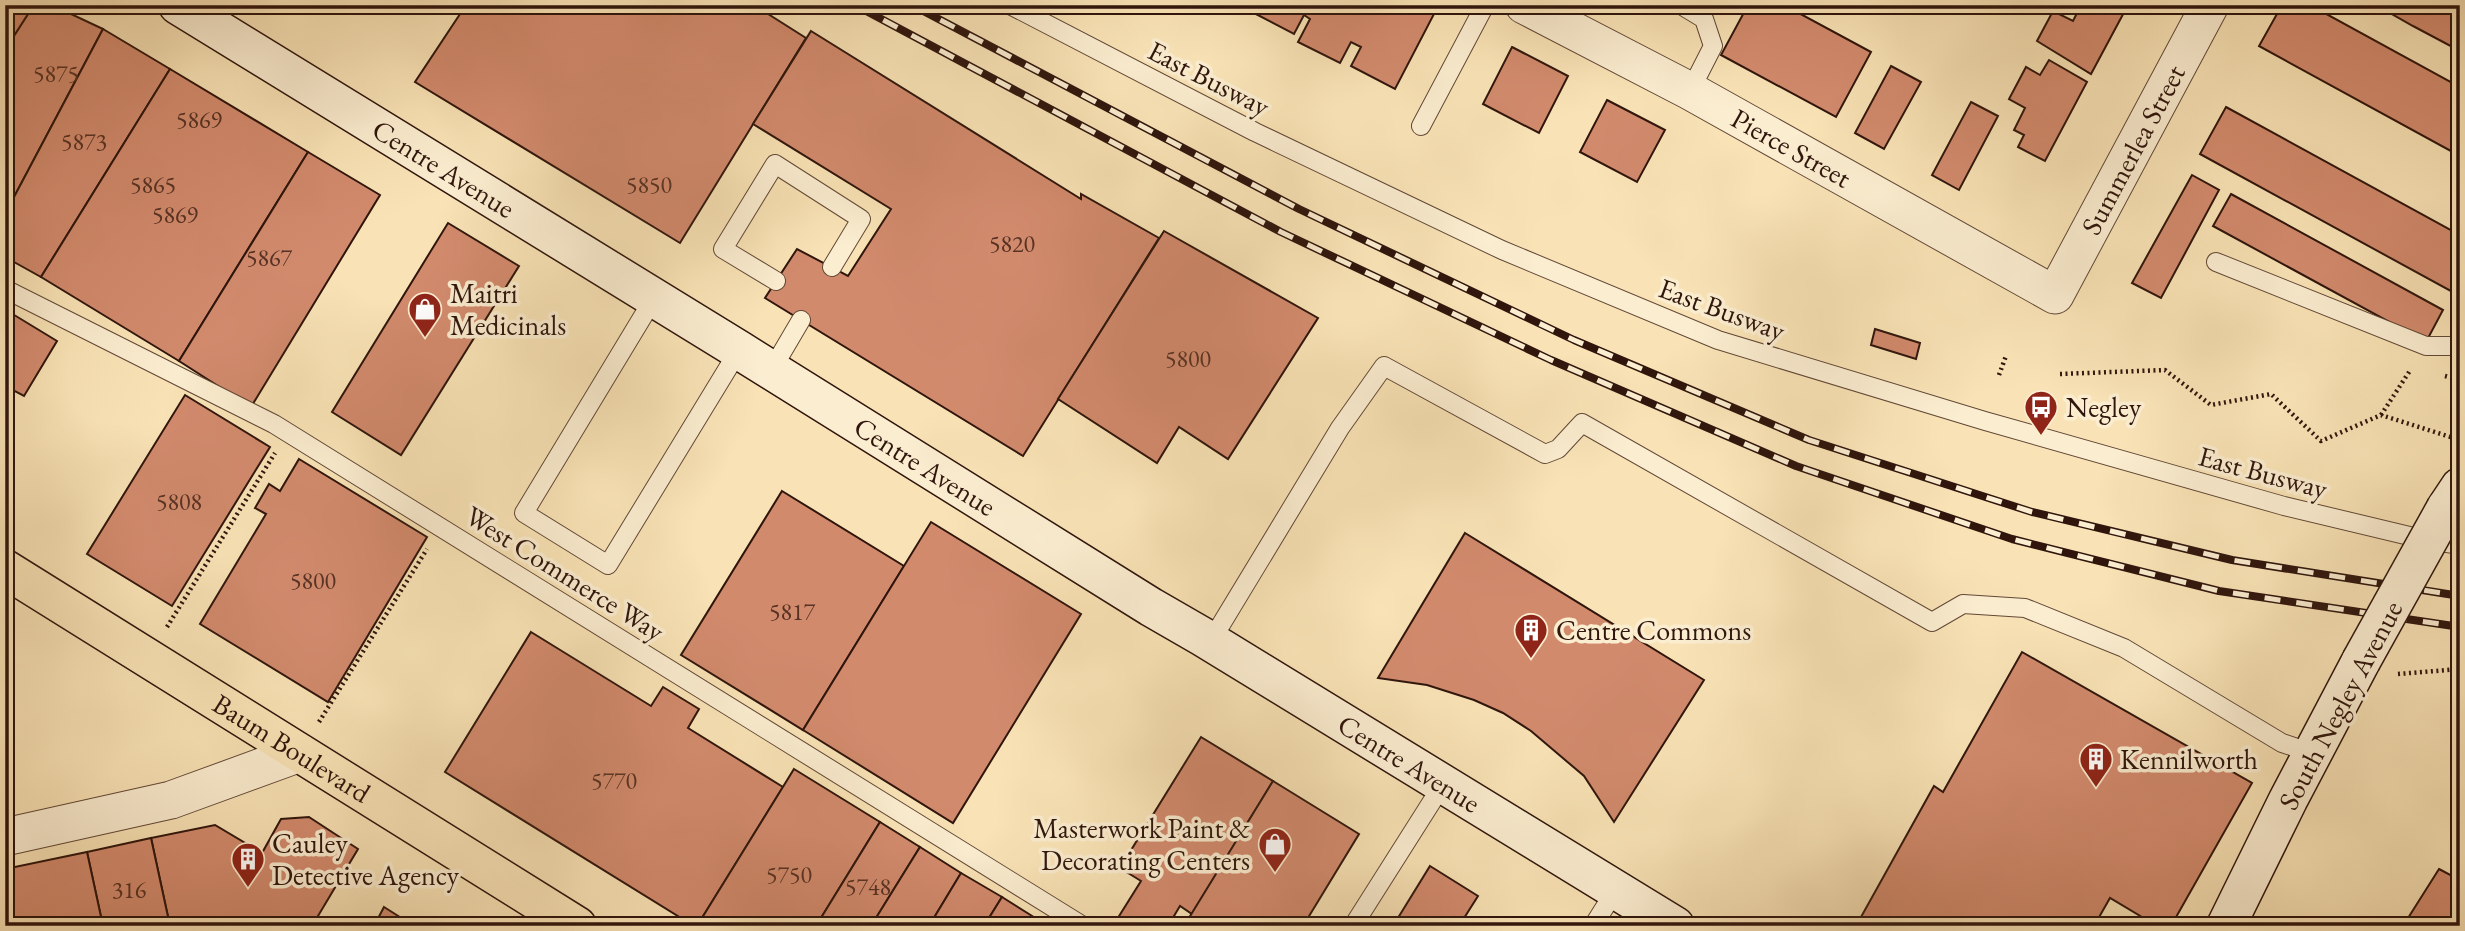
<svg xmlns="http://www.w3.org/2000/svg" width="2465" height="931" font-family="'EB Garamond',serif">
	<rect width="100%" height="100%" fill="#f9e3b6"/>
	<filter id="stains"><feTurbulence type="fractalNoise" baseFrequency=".00286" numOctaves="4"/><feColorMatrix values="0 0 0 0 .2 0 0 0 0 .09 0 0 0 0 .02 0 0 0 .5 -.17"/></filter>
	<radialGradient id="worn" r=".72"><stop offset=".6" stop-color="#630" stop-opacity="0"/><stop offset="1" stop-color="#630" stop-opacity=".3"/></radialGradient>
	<g fill="#d28a6d" stroke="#2f150c" stroke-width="2">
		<path d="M 5,5 L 34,5 L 5,50 Z"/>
		<path d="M 34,5 L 52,5 L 103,29 L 5,214 L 5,50 Z"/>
		<path d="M 466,5 L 754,5 L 806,38 L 680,243 L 415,82 Z"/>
		<path d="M 1256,5 L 1418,5 L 1434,14 L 1395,89 L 1351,66 L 1361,47 L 1351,42 L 1340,63 L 1298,42 L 1310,19 L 1304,15 L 1294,34 L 1252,12 Z"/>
		<path d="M 1748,5 L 1784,5 L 1871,52 L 1836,117 L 1721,55 Z"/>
		<path d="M 2064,5 L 2128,5 L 2091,74 L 2037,41 L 2053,11 L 2073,21 L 2077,13 Z"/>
		<path d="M 2282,5 L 2310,5 L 2460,87 L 2460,156 L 2259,46 Z"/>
		<path d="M 2376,5 L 2460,5 L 2460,51 L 2413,26 Z"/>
		<path d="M 103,29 L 170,69 L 41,277 L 5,257 L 5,214 Z"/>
		<path d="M 811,31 L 1081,199 L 1081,194 L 1159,238 L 1023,456 L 765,298 L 797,249 L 848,276 L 891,209 L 753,124 Z"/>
		<path d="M 1512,47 L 1568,76 L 1539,133 L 1483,104 Z"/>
		<path d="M 2049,60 L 2087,82 L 2045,161 L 2018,147 L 2024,135 L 2014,130 L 2025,108 L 2009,99 L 2026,67 L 2040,75 Z"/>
		<path d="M 1891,66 L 1921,82 L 1884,149 L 1855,133 Z"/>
		<path d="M 170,69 L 308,152 L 179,361 L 41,277 Z"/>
		<path d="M 1607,100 L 1665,130 L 1637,182 L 1580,152 Z"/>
		<path d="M 1971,102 L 1998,116 L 1959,190 L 1932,175 Z"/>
		<path d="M 2226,107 L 2460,235 L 2460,296 L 2200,154 Z"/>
		<path d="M 308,152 L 380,195 L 251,407 L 179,361 Z"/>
		<path d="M 2192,175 L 2219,190 L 2161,298 L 2132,283 Z"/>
		<path d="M 2231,194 L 2443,310 L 2426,342 L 2213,226 Z"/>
		<path d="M 448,223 L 519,266 L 401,455 L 332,412 Z"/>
		<path d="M 1164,231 L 1318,318 L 1228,459 L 1179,427 L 1157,463 L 1058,399 Z"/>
		<path d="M 6,310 L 57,341 L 24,396 L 5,386 Z"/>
		<path d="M 1875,329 L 1920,343 L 1916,359 L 1871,345 Z"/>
		<path d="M 185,395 L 270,447 L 172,606 L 87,554 Z"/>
		<path d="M 299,459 L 427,537 L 328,702 L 200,624 L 266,514 L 255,508 L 269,484 L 280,491 Z"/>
		<path d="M 782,491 L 904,566 L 803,730 L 681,655 Z"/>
		<path d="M 931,522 L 1081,614 L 953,823 L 803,730 Z"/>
		<path d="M 1465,533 L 1704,680 L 1614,822 L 1584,776 L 1531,731 L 1503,713 L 1474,700 L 1427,685 L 1378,678 Z"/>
		<path d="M 531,632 L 651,706 L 663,687 L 699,709 L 688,728 L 783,787 L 697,926 L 694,926 L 445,772 Z"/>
		<path d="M 2022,652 L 2252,783 L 2171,926 L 2157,926 L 2110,898 L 2094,926 L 1856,926 L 1934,786 L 1943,792 Z"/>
		<path d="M 1201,737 L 1273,781 L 1192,914 L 1180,906 L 1168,926 L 1124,926 L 1116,921 L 1141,881 L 1120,868 Z"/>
		<path d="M 794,769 L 880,822 L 816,926 L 697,926 Z"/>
		<path d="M 1273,781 L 1359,834 L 1303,926 L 1184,926 Z"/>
		<path d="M 309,817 L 358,849 L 312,926 L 170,926 L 151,838 L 215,825 L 262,853 L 281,819 Z"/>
		<path d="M 880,822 L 920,847 L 871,926 L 816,926 Z"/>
		<path d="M 151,838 L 170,926 L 103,926 L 87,852 Z"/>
		<path d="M 920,847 L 961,873 L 929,926 L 871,926 Z"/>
		<path d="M 87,852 L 103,926 L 5,926 L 5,869 Z"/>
		<path d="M 1430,866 L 1478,896 L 1459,926 L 1393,926 Z"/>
		<path d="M 2439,869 L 2460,880 L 2460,926 L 2403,926 Z"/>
		<path d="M 961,873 L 1002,897 L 984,926 L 929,926 Z"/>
		<path d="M 1002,897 L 1048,926 L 984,926 Z"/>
		<path d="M 384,907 L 414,926 L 374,926 Z"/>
	</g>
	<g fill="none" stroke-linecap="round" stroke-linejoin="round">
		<defs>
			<g id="lane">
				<path d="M 1010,5 L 1255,132 L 1502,250 L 1718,340 L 1985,421 L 2284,506 L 2422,539 L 2460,545"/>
				<path d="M 1681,5 L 1704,19 L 1713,46 L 1690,91"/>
				<path d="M 1421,126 L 1485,5"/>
				<path d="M 2216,262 L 2426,346 L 2460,346"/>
				<path d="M 776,281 L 723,249 L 775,164 L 861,219 L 832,267"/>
				<path d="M 5,289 L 274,424 L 1083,926"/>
				<path d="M 654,298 L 524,513 L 608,565 L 739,350"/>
				<path d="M 771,371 L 801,320"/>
				<path d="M 1211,641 L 1340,428 L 1384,366 L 1545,454 L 1558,449 L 1582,423 L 1932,622 L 1963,604 L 2025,608 L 2124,648 L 2282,743 L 2312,753"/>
				<path d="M 1353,926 L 1443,784"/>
				<path d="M 1593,926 L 1615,891"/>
			</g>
			<g id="street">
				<path id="s1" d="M 1524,5 L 1690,91 L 2055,295 L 2210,5"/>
				<path d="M 5,837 L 171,800 L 300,753"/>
			</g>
			<g id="secondary">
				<path id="s2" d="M 178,5 L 739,350 L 1151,607 L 1203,637 L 1675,926"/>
				<path d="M 2446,508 L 2460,487"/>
				<path d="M 2226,926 L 2288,800 L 2361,661"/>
			</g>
			<g id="primary">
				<path id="s3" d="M 5,569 L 577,926"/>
			</g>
		</defs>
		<use href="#lane" stroke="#624836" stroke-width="20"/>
		<use href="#street" stroke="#624836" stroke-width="39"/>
		<use href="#secondary" stroke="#2f150c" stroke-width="41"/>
		<use href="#primary" stroke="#2f150c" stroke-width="41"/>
		<g stroke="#2f150c" stroke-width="4.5" stroke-dasharray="2 3.5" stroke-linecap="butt">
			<path d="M 2060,374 L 2165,370 L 2211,405 L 2271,394 L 2321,441 L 2381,415 L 2460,440"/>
			<path d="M 1999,375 L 2006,356"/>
			<path d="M 2445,376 L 2460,380"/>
			<path d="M 2381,415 L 2411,369"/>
			<path d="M 167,627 L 275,453"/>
			<path d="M 2398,674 L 2460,669"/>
			<path d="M 319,722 L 427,549"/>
		</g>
		<use href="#lane" stroke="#fbedd0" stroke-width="18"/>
		<use href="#street" stroke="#fbedd0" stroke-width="37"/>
		<use href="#secondary" stroke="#fbedd0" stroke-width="38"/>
		<use href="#primary" stroke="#f9e3b6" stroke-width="38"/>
		<defs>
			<g id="rail">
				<path d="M 855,5 L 1281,232 L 1551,360 L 1796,466 L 2012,539 L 2219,591 L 2460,627"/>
				<path d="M 912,5 L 1299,209 L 1574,340 L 1809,440 L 2032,512 L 2232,560 L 2460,596"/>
			</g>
		</defs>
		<use href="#rail" stroke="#2f150c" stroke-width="8"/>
		<use href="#rail" stroke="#fbedd0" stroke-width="5" stroke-dasharray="16" stroke-linecap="butt"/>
		<defs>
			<path id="secondary-bridge" d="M 2361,661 L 2446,508"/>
		</defs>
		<use href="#secondary-bridge" stroke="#2f150c" stroke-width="41" stroke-linecap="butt"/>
		<use href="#secondary-bridge" stroke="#fbedd0" stroke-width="38"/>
	</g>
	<defs>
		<symbol id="shop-pin" viewBox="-11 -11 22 30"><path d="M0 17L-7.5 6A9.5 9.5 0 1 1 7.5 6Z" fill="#8f2418" stroke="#fbedd0"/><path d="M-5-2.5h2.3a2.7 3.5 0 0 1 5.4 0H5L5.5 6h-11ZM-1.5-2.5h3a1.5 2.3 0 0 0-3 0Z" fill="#fff"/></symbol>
		<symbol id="bus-pin" viewBox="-11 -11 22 30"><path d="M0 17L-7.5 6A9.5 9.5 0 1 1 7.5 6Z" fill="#8f2418" stroke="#fbedd0"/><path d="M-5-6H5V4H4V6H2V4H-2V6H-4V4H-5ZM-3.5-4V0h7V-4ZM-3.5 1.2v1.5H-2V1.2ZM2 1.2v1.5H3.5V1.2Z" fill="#fff"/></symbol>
		<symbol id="building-pin" viewBox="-11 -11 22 30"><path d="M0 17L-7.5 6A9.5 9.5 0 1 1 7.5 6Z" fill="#8f2418" stroke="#fbedd0"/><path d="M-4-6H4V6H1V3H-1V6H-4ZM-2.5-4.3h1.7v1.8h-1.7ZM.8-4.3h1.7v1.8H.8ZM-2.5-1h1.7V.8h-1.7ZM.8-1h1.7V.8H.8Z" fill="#fff"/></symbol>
	</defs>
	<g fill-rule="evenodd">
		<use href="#shop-pin" x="406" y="290" width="38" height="52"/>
		<use href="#bus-pin" x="2022" y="388" width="38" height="52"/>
		<use href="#building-pin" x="1512" y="611" width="38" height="52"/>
		<use href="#building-pin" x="2077" y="740" width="38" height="52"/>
		<use href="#shop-pin" x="1256" y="825" width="38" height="52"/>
		<use href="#building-pin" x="229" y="840" width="38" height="52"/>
	</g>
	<g text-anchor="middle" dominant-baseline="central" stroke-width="7" stroke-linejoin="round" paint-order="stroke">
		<g font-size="24" fill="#583224">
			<text x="56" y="73">5875</text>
			<text x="199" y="119">5869</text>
			<text x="84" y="141">5873</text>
			<text x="153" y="184">5865</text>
			<text x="649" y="184">5850</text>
			<text x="175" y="214">5869</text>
			<text x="1012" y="243">5820</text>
			<text x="269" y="257">5867</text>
			<text x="1188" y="358">5800</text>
			<text x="179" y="501">5808</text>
			<text x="313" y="580">5800</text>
			<text x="792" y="611">5817</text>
			<text x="614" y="780">5770</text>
			<text x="789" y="874">5750</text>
			<text x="868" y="886">5748</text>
			<text x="129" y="889">316</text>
		</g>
		<g font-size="28" fill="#2f150c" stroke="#fbedd0">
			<text transform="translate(1209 78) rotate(27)">East Busway</text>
			<text stroke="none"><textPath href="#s1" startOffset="303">Pierce Street</textPath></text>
			<text stroke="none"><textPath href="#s1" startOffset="770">Summerlea Street</textPath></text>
			<text stroke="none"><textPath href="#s2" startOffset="312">Centre Avenue</textPath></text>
			<text transform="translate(1722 309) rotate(20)">East Busway</text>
			<text stroke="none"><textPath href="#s2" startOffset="878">Centre Avenue</textPath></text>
			<text transform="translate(2263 472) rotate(15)">East Busway</text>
			<text transform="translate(565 573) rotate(32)">West Commerce Way</text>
			<text transform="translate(2340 705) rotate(-62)">South Negley Avenue</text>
			<text stroke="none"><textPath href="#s3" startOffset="338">Baum Boulevard</textPath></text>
			<text stroke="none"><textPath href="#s2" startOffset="1446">Centre Avenue</textPath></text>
		</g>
		<g font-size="28" fill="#2f150c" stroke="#fbedd0" text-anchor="start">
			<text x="450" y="293">Maitri<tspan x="450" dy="32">Medicinals</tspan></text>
			<text x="2066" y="407">Negley</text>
			<text x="1556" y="630">Centre Commons</text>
			<text x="2120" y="759">Kennilworth</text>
			<text x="1250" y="828" text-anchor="end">Masterwork Paint &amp;<tspan x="1250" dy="32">Decorating Centers</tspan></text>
			<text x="272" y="843">Cauley<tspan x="272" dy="32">Detective Agency</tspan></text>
		</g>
	</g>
	<rect width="2465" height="931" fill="none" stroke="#f9e3b6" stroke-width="28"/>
	<rect x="7" y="7" width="2451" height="917" fill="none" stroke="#2f150c" stroke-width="3.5"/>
	<rect x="14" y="14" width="2437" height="903" fill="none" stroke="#2f150c" stroke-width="2"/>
	<rect width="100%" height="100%" filter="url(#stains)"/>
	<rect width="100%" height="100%" fill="url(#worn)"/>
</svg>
